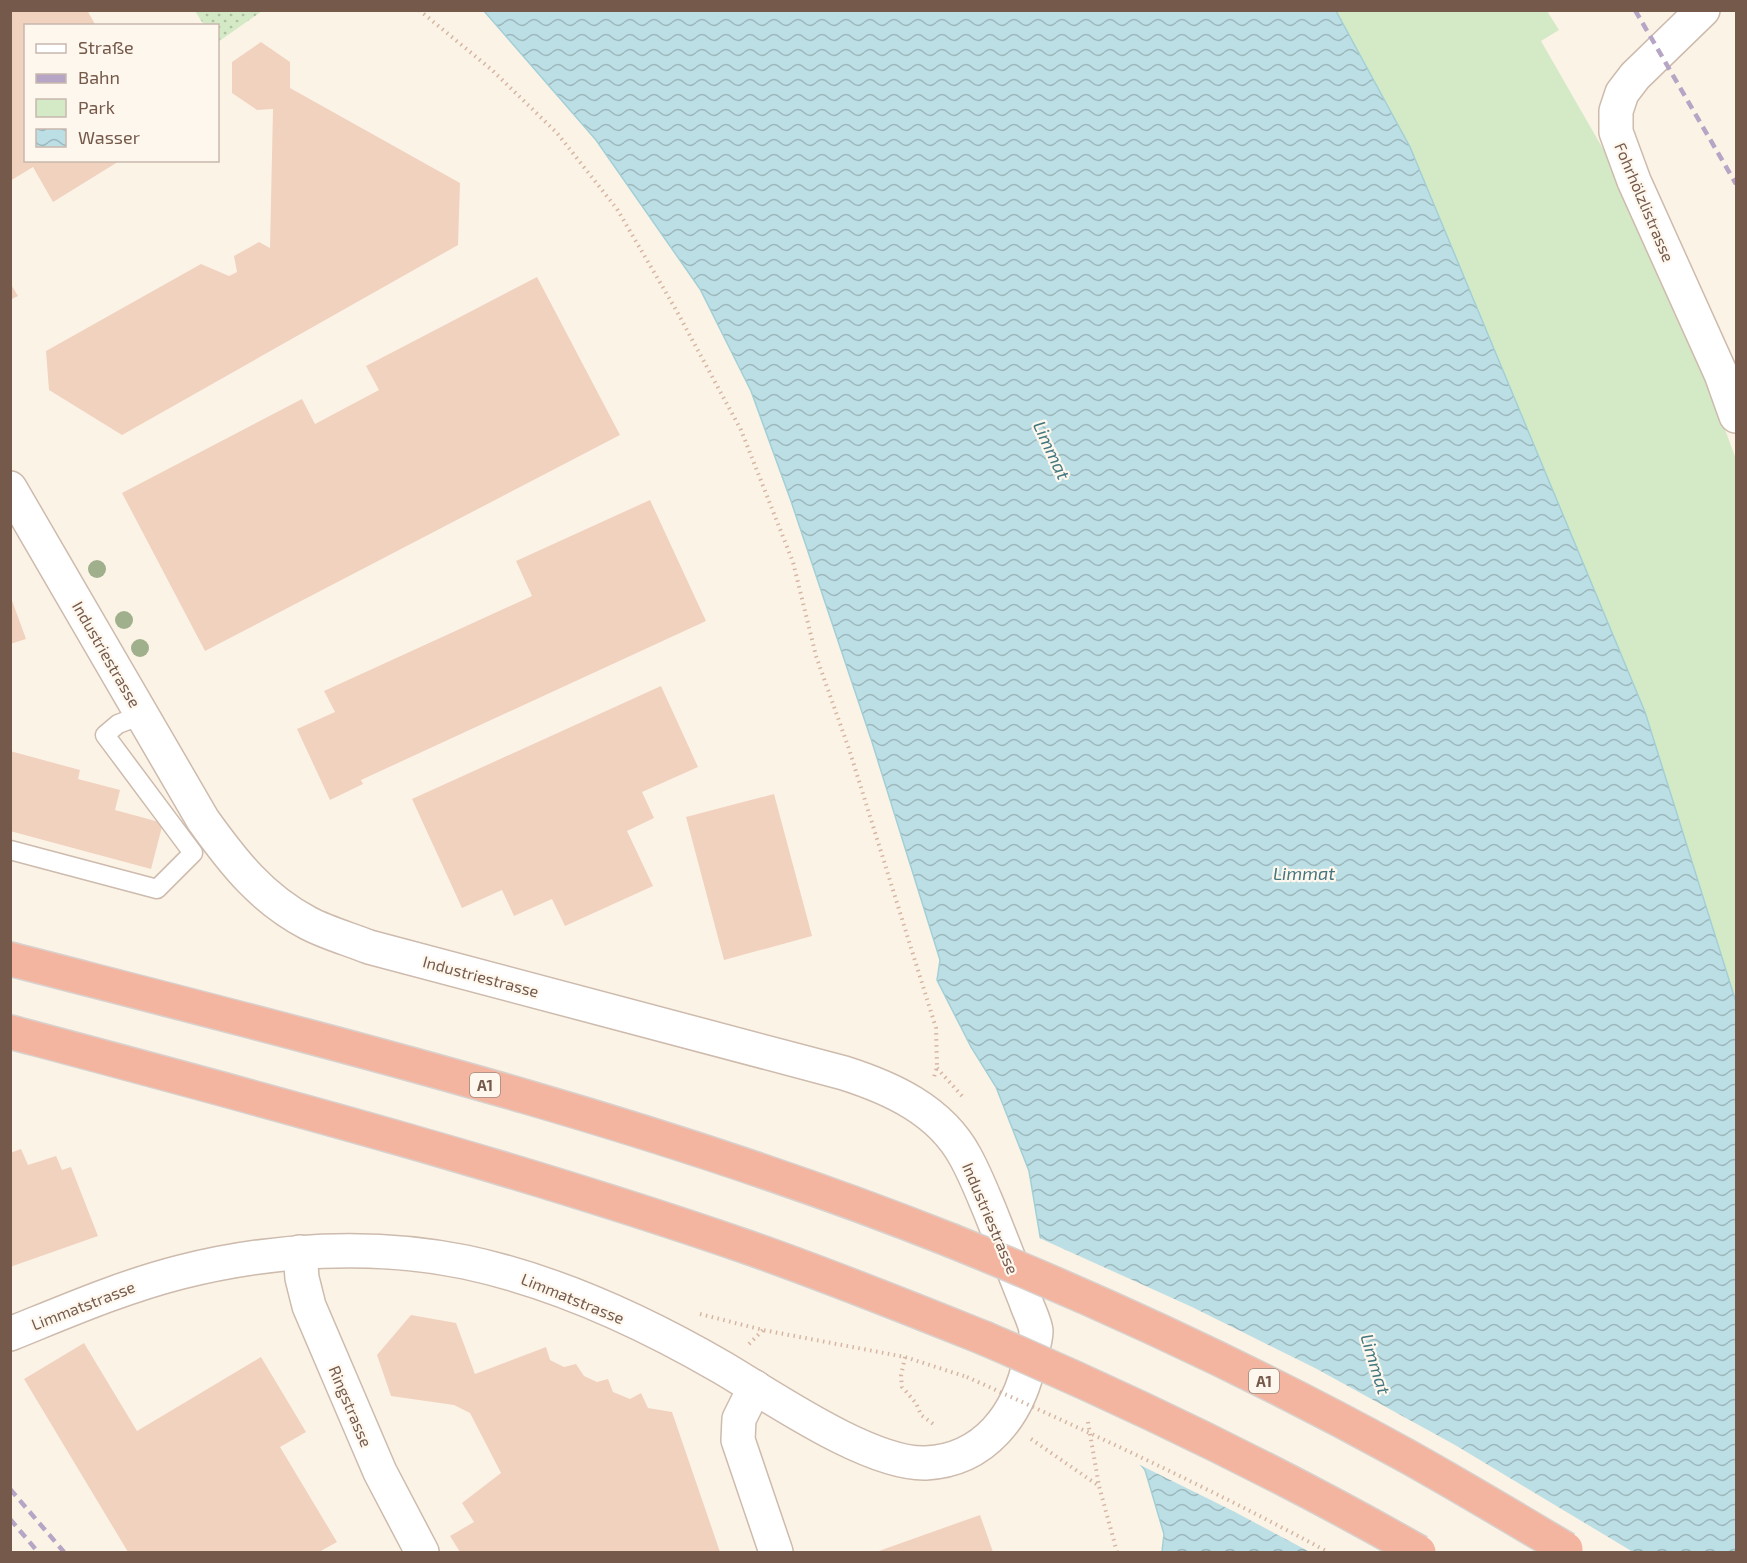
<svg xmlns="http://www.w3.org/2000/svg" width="1747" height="1563" font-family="'Exo 2',sans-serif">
	<defs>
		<pattern id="park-dots" width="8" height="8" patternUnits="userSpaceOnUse" patternTransform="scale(1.5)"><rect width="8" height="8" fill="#d4e9c5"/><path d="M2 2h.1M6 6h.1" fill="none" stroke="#b1c0a2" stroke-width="1.8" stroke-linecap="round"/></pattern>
		<pattern id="water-waves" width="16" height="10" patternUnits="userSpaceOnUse" patternTransform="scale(1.5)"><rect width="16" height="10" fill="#bcdfe5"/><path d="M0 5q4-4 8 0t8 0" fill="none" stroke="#9db8bc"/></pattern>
	</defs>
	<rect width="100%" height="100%" fill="#fcf3e7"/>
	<path fill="#d4e9c5" d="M 1336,11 L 1547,11 L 1559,30 L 1541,41 L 1618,175 L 1702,368 L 1736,459 L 1736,1002 L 1645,712 L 1410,147 Z"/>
	<path fill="url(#park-dots)" d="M 195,11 L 262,11 L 218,42 L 218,26 L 204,25 Z"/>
	<path fill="url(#water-waves)" stroke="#a2cfd6" stroke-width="1.5" d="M 484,11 L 1336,11 L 1410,147 L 1645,712 L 1736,1002 L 1736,1552 L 1162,1552 L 1164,1534 L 1145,1470 L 1116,1435 L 1060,1268 L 1041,1242 L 1029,1171 L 996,1087 L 971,1047 L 937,980 L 940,960 L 872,742 L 791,501 L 751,391 L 700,289 L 596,140 Z"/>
	<path fill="#fcf3e7" d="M 1037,1237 L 1192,1307 L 1315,1368 L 1455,1445 L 1633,1552 L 1310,1552 L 1233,1511 L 1136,1463 L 1113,1436 L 1057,1269 L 1039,1243 Z"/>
	<g fill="#f0d2bf">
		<path d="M 10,10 L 87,10 L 96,26 L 26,26 L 26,160 L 121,160 L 53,202 L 33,167 L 10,181 Z"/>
		<path d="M 261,42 L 290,62 L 290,88 L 460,183 L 458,245 L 122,435 L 49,390 L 46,351 L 201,264 L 229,276 L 237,272 L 234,256 L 259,242 L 270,248 L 273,109 L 257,110 L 232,93 L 232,62 Z"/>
		<path d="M 537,277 L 620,435 L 205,651 L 122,493 L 302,399 L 315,424 L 379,390 L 366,366 Z"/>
		<path d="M 10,283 L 18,296 L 10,300 Z"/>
		<path d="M 650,500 L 706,621 L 361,780 L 363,784 L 330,800 L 297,729 L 335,712 L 324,691 L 532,596 L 516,561 Z"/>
		<path d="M 10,595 L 26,639 L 10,644 Z"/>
		<path d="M 661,686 L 698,767 L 642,792 L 654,818 L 627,831 L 653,886 L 565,926 L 552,899 L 514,916 L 502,890 L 462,908 L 412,799 Z"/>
		<path d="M 10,751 L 80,770 L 78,779 L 120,790 L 115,810 L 163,823 L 151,869 L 10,831 Z"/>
		<path d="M 774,794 L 812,936 L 724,960 L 686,817 Z"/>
		<path d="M 21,1149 L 28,1165 L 56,1156 L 62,1170 L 71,1167 L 98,1236 L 10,1267 L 10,1153 Z"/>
		<path d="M 411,1315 L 456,1323 L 475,1374 L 546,1347 L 550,1360 L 564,1367 L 576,1364 L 584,1376 L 597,1382 L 608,1379 L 613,1392 L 630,1399 L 641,1393 L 648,1408 L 672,1412 L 720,1552 L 460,1552 L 450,1536 L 474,1522 L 462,1503 L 501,1473 L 470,1413 L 454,1405 L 391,1396 L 377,1355 Z"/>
		<path d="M 84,1343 L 137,1431 L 261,1357 L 306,1432 L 280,1447 L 337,1542 L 319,1552 L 128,1552 L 24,1379 Z"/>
		<path d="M 980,1515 L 993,1552 L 876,1552 Z"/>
	</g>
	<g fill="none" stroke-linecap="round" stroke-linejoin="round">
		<defs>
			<path id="service" d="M 10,850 L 157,889 L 193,853 L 105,735 L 118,724 L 142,715"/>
			<g id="minor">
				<path d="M 1703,10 L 1635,76 L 1622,93 L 1616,111 L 1616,132 L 1634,181 L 1721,374 L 1736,416"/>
				<path d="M 10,488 L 203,820 C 233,862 261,898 308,923 C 327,933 349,939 369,947 L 844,1073 C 891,1088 940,1110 965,1156 C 975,1174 982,1192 990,1211 C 1002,1241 1014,1272 1026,1302 C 1029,1311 1035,1322 1036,1331 C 1036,1340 1032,1351 1030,1360 C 1019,1414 985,1460 926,1463 C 870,1465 772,1397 723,1368 C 644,1322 555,1281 465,1262 C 372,1243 272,1249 181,1272 C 122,1287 67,1311 10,1334"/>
				<path d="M 300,1252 L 302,1278 L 309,1306 L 380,1472 L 422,1552"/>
				<path d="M 755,1387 L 739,1419 L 738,1440 L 776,1552"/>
			</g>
			<g id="motorway">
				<path d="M 10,959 C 327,1041 646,1119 950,1240"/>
				<path d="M 10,1032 C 257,1098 503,1163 744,1246 C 825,1274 904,1306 984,1338"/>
			</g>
		</defs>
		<use href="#service" stroke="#cdbbad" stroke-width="21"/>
		<use href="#minor" stroke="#cdbbad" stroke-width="36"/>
		<use href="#motorway" stroke="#d8d1cd" stroke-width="36"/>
		<g stroke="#d5b6a2" stroke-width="4" stroke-dasharray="1.5 4.5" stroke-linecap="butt">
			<path d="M 419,10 L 492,70 L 557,133 L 617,209 L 675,308 L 741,430 L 793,562 L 816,656 L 849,749 L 936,1028 L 937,1067 L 934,1077"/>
			<path d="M 937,1068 L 962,1096"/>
			<path d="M 700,1314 L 763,1330 L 905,1357 L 967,1377"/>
			<path d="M 749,1344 L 763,1330"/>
			<path d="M 905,1357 L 901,1376 L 902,1387 L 916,1403 L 921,1415 L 936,1426"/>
			<path d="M 1088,1422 L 1099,1486 L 1117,1552"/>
			<path d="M 1031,1439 L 1099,1486"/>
		</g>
		<use href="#service" stroke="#fff" stroke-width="18"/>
		<use href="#minor" stroke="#fff" stroke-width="33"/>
		<use href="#motorway" stroke="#f4b5a0" stroke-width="33"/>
		<g stroke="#b6a5c5" stroke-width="4.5" stroke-dasharray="9 6" stroke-linecap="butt">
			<path d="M 1635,10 L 1736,184"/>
			<path d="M 10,1489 L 64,1552"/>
			<path d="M 10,1519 L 38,1552"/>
		</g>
		<defs>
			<g id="motorway-bridge">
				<path d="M 950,1240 C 1106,1303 1258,1374 1405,1455 C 1459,1485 1512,1517 1566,1549"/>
				<path d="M 984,1338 C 1133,1402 1278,1472 1419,1552"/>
			</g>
		</defs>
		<use href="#motorway-bridge" stroke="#d8d1cd" stroke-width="36" stroke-linecap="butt"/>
		<path stroke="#d5b6a2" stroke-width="4" stroke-dasharray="1.5 4.5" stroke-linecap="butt" d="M 967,1377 C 1089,1432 1210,1488 1328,1552"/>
		<use href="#motorway-bridge" stroke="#f4b5a0" stroke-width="33"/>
	</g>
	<g fill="#a0b08d">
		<circle cx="97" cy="569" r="9"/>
		<circle cx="124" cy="620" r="9"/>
		<circle cx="140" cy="648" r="9"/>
	</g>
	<g text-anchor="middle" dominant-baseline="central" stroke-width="4.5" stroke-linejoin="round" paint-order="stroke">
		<g fill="#fef7ed" stroke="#9e897c" stroke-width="1.5">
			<rect x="470" y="1073" width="30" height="24" rx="4.5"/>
			<rect x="1249" y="1369" width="30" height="24" rx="4.5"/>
		</g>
		<g font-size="15" font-weight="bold" fill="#755a4c">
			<text x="485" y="1085">A1</text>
			<text x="1264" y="1381">A1</text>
		</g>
		<g font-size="16" fill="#755a4c" stroke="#fef7ed">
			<text transform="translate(1645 202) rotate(67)">Fohrhölzlistrasse</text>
			<text transform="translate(107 654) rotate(60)">Industriestrasse</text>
			<text transform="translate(481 976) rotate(15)">Industriestrasse</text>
			<text transform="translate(991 1218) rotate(67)">Industriestrasse</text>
			<text transform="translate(573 1298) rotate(22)">Limmatstrasse</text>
			<text transform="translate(83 1305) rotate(-21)">Limmatstrasse</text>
			<text transform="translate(351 1406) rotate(67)">Ringstrasse</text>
		</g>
		<g font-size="18" font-style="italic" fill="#437780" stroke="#fef7ed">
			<text transform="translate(1052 450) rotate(65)">Limmat</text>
			<text x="1304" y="873">Limmat</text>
			<text transform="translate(1376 1364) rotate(73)">Limmat</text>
		</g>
	</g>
	<rect width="1747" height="1563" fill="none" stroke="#755a4c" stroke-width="24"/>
	<rect x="24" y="24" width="195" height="138" fill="#fef7ed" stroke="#c7b8ad" stroke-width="1.5"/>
	<rect x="36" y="44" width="30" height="9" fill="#ffffff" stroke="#c7b8ad" stroke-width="1.5"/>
	<text x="78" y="54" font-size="18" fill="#755a4c">Straße</text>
	<rect x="36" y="74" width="30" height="9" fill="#b6a5c5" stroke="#c7b8ad" stroke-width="1.5"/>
	<text x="78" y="84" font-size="18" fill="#755a4c">Bahn</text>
	<rect x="36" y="99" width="30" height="18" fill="#d4e9c5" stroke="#c7b8ad" stroke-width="1.5"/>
	<text x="78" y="114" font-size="18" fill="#755a4c">Park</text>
	<rect x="36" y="129" width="30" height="18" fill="url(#water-waves)" stroke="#c7b8ad" stroke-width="1.5"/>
	<text x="78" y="144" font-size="18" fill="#755a4c">Wasser</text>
</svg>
